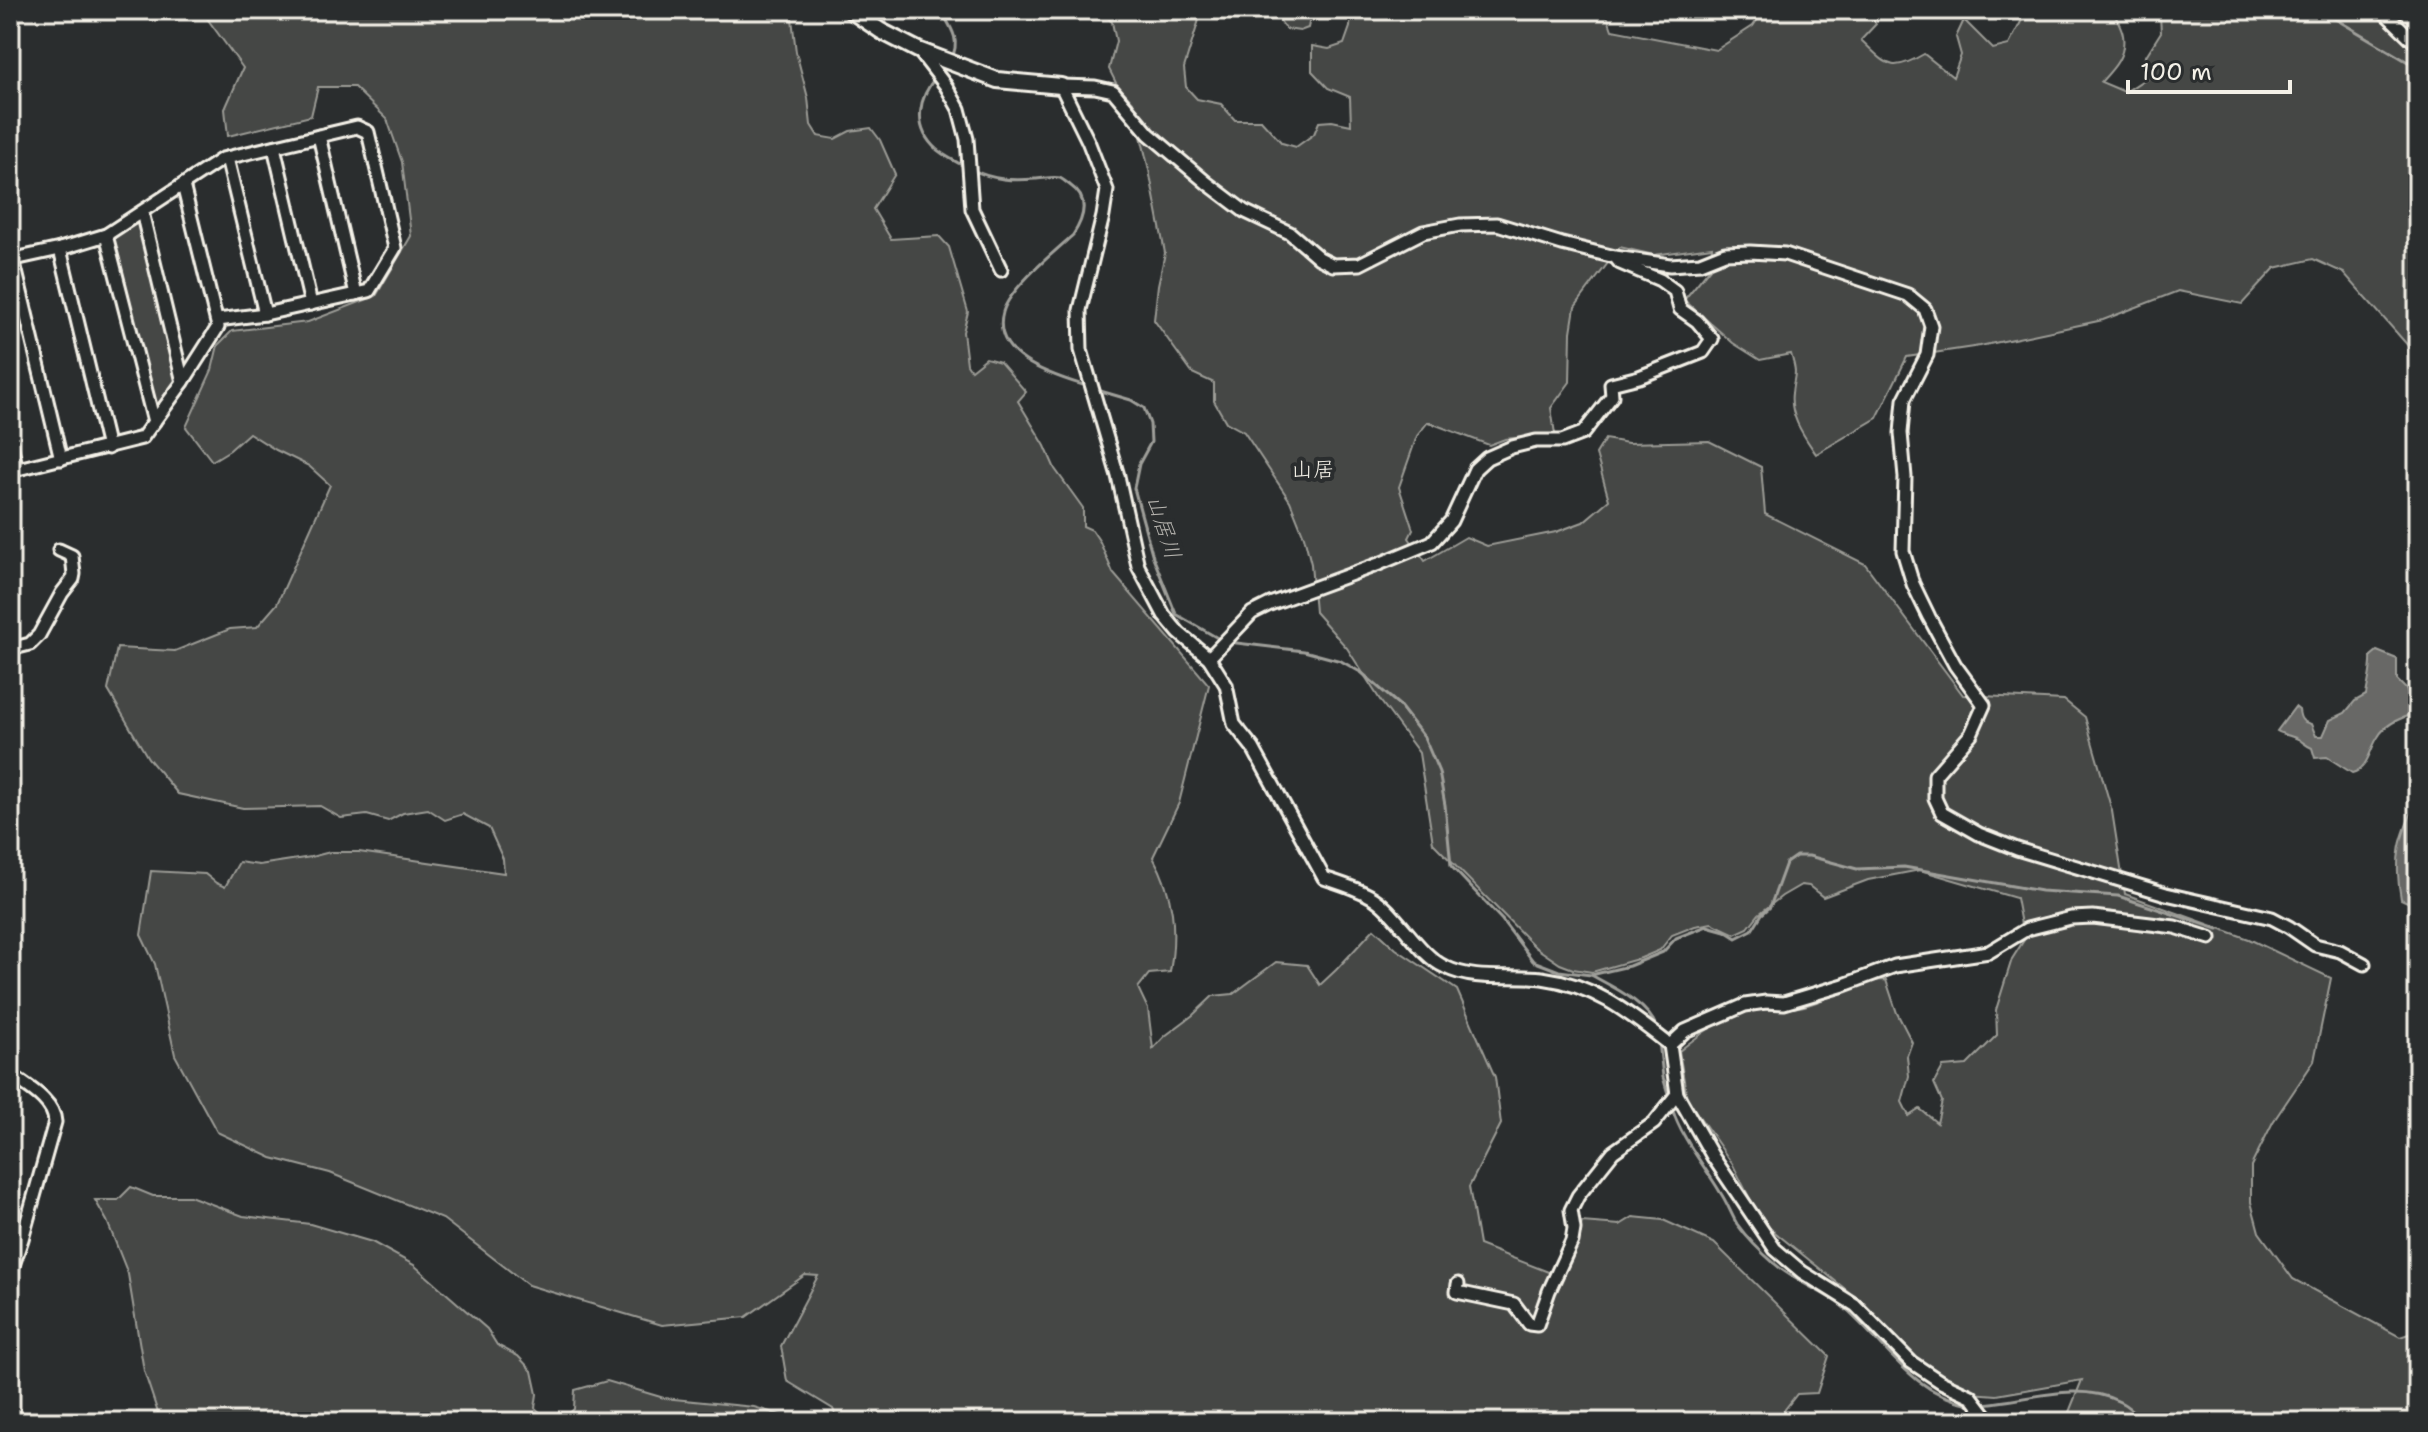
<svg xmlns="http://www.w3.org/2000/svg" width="2428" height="1432" font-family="'Shantell Sans','Klee One',sans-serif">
	<rect width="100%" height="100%" fill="#2a2d2e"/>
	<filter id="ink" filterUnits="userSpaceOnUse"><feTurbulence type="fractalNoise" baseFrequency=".0125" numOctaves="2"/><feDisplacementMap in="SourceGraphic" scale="16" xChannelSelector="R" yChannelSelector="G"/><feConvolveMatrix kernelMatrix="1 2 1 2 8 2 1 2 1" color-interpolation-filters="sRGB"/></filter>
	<g filter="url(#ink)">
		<g fill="#444645" stroke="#9c9c96" stroke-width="2">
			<path d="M 201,10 L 791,10 L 796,52 L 808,98 L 811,125 L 818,136 L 835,139 L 850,131 L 871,128 L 880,140 L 895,174 L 873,209 L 891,239 L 939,236 L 949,247 L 968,312 L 963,332 L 967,364 L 971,370 L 986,358 L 1000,362 L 1026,392 L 1018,401 L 1045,446 L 1055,469 L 1083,508 L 1083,526 L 1092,530 L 1100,542 L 1113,573 L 1209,685 L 1179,803 L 1153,857 C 1174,894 1177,931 1170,972 L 1149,974 L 1138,988 L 1148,1009 L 1153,1049 L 1165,1036 L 1193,1015 L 1213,996 L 1233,994 L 1276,962 L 1307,965 L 1320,985 L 1336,970 L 1374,929 L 1396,949 L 1457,990 L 1495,1077 L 1501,1124 L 1469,1187 L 1479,1245 L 1551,1273 L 1564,1274 L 1577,1244 L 1582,1222 L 1620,1225 L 1633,1217 L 1663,1220 L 1714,1243 L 1829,1356 L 1817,1393 L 1797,1394 L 1775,1422 L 838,1422 L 833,1409 L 787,1381 L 781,1346 L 818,1276 L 805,1275 L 746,1317 L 662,1325 L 528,1285 L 443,1219 L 330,1173 L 272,1158 L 217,1132 L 175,1055 L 155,964 L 141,935 L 151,871 L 205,874 L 216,883 L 225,887 L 239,862 L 259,865 L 311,857 L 330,852 L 359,852 L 504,873 L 503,859 L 489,828 L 463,814 L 445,820 L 428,809 L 403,813 L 388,821 L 367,815 L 341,818 L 320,806 L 243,808 L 178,794 L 148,758 L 108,690 L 117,648 L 175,651 L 230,629 L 257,627 L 277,604 L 330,485 L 309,466 L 276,450 L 249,433 L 230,450 L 212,461 L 186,427 L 212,370 L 218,345 L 232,331 L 308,322 L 376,296 L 411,236 L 402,162 L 387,119 L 354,87 L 318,87 L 311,116 L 228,136 L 225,109 L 243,68 Z"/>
			<path d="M 1101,10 L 1202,10 L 1184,68 L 1186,87 L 1197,99 L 1221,104 L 1235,120 L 1261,120 L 1282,143 L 1296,147 L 1314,134 L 1319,122 L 1332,121 L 1351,125 L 1350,97 L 1328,88 L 1312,71 L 1312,46 L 1329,49 L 1344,44 L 1350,27 L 1351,10 L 1605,10 L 1612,30 L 1716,50 L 1753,26 L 1764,10 L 1870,10 L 1876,24 L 1861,40 C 1888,65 1890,74 1924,54 L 1953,77 L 1961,55 L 1956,37 L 1964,20 L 1993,49 L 2009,45 L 2027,10 L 2113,10 C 2116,19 2122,27 2123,35 C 2126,56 2114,68 2101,82 L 2125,92 L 2148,77 L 2142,62 L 2161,32 L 2160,16 L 2171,10 L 2418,10 L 2418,357 L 2344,273 L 2313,259 L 2275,268 L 2242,304 L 2178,291 L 2103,320 L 1980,346 L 1907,357 L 1877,418 L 1816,454 C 1804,436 1789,416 1792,393 C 1794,373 1798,377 1791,354 L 1760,360 L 1733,343 L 1684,300 L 1710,268 L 1712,247 L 1654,255 L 1620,247 L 1575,307 L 1571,332 L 1570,382 L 1551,408 L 1555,434 L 1505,439 L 1489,445 L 1428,422 L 1417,436 L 1399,487 L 1413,530 L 1409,538 L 1425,561 L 1466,537 L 1487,546 L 1556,532 L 1583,522 L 1609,500 L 1596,454 L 1605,439 L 1628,443 L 1709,441 L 1761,467 L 1765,514 L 1865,564 L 1963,695 L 2064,700 L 2085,717 L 2112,811 L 2125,894 L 2249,939 L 2331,978 L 2314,1061 L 2273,1122 L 2251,1166 L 2251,1202 L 2259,1232 L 2293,1279 L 2400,1337 L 2418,1331 L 2418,1422 L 2065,1422 L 2082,1380 L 1997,1395 L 1945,1391 L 1865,1305 L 1761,1221 L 1733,1165 L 1687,1099 L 1679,1051 C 1698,1036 1719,1019 1743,1013 C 1762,1007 1784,1011 1804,1006 C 1832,999 1857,980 1886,980 L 1897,1013 L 1912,1042 L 1907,1056 L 1909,1076 L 1902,1102 L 1909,1116 L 1920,1109 L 1937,1123 L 1942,1101 L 1934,1083 L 1943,1067 L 1967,1065 L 1997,1035 L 1996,1010 L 2012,959 L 2024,940 L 2016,898 L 1920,870 L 1868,880 L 1823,897 L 1809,886 L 1801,885 L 1782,896 L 1759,914 L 1748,928 L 1735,934 L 1712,923 L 1695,926 L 1672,935 L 1660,950 L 1641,958 L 1592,972 L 1573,969 L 1560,964 L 1535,947 L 1433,843 L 1419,753 L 1382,703 L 1347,648 L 1315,612 L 1311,564 L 1304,536 L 1290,501 L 1244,432 L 1226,422 L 1214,401 L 1214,383 L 1192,373 L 1154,320 L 1158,285 L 1165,253 L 1149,170 L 1133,102 L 1116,83 L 1109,69 L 1116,41 L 1112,22 Z"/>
			<path d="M 1264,10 L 1306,10 L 1310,18 L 1308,28 L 1300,31 L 1286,29 L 1278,18 L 1263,12 Z"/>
			<path d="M 136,222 L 141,226 L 177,378 L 177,382 L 159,407 L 153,406 L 113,242 L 114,238 Z"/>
			<path d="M 131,1187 L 153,1196 L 190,1196 L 243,1216 L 310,1224 L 372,1242 L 414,1265 L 487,1329 L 497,1345 L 518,1356 L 532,1371 L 537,1394 L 535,1408 L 548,1419 L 564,1418 L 574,1409 L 575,1390 L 607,1381 L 664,1398 L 754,1407 L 803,1422 L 161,1422 L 144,1371 L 128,1274 L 107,1221 L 95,1200 L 118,1200 Z"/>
		</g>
		<g fill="#676866" stroke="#9f9f9a" stroke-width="2">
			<path d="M 2377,651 L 2397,659 L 2397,680 L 2406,689 L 2417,713 C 2402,717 2386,723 2378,737 C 2369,750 2369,768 2352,773 L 2327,757 L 2315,758 L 2312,748 C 2305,745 2303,742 2298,739 C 2292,736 2284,735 2277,731 L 2295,707 L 2299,710 C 2300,719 2302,722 2311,724 L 2316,736 L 2323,736 L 2330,720 L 2345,713 L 2355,701 L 2366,695 C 2368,682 2372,669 2371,656 Z"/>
			<path d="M 2418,798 L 2418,907 L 2401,899 C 2393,856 2400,837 2418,798 Z"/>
		</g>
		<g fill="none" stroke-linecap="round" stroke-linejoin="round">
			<g stroke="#9f9f9a" stroke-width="3">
				<path d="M 929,10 L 943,14 C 952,29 961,42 951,59"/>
				<path d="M 2329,10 L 2332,17 L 2413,65 L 2418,70"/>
				<path d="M 936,77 C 919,97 913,125 933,146 C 941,155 955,161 966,167"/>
				<path d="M 973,170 C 993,180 1013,181 1035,179 C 1042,179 1053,176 1060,178 C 1064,180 1067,183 1071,186 C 1090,199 1084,218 1073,235 C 1054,252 1009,289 1003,312 C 990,358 1055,376 1086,386"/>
				<path d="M 1097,390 L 1131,400 L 1144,408 L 1150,424 L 1151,442 L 1139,464 L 1134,488 L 1153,557 L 1176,614 L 1221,640"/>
				<path d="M 1228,642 L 1304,651 L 1341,661 L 1362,673 L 1399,705 L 1424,737 L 1439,772 L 1445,805 L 1451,866 L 1502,920 L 1533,961 L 1559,971 L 1591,975 L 1629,966 L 1663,952 L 1676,938 L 1707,926 L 1725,931 L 1736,938 L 1752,930 L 1762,914 L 1770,907 L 1786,863 L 1796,856 L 1809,856 L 1857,869 L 1904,867 L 2041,891 L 2118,896 L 2218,929"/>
				<path d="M 1591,975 C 1611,986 1652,1005 1657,1030"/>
				<path d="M 1659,1041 L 1663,1077 L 1669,1097"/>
				<path d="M 1672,1108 C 1681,1138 1704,1165 1720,1192 C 1727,1202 1731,1214 1737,1224 C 1747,1238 1762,1253 1775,1264 C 1795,1282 1821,1290 1842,1306 C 1885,1342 1910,1393 1970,1404"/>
				<path d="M 1982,1404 C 2027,1401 2077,1380 2120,1402 C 2129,1406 2137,1415 2144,1422"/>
			</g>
			<defs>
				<g id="minor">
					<path d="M 2382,10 L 2418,45"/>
					<path d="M 919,51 L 946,86 L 959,109 L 967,139 L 972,209 L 1001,270"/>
					<path d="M 319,136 L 356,294"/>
					<path d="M 274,147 L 311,304"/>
					<path d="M 227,158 L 265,314"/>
					<path d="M 142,212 L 183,382"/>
					<path d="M 106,235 L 154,422"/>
					<path d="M 60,249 L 108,448"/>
					<path d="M 13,259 L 61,459"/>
					<path d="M 10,260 L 60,249 L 106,235 L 222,159 L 357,127 L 368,132 L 395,248 L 369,291 L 265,314 L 218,320"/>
					<path d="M 10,441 L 17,469"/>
					<path d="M 10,471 L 142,438 L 183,382 L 218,327 L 183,185"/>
					<path d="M 10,649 L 30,644 L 39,635 L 62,593 L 73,579 L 74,574 L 72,556 L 59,550"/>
					<path d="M 1209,658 L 1252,613 L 1270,604 L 1379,564 L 1432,542 L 1451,521 L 1475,469 L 1487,458 L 1512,447 L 1536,441 L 1562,441 L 1583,433 L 1612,396 L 1611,384 L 1639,377 L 1703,352 L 1712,339 L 1697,321 L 1680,309 L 1675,291 L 1660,280 L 1620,263 L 1616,258"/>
					<path d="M 1670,1045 L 1685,1031 L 1745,1005 L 1766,1002 L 1784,1003 L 1844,985 L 1895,966 L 1989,952 L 2027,929 L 2071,918 L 2093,917 L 2175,927 L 2210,938"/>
					<path d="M 10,1074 C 26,1086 54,1100 55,1122 L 22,1239 L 10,1274"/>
					<path d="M 1458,1284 L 1457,1292 L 1514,1304 L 1529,1324 L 1537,1325 L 1549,1291 L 1572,1241 L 1574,1229 L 1571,1210 L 1578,1196 L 1613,1152 L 1654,1123 L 1677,1094"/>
					<path d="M 1991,1422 L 1971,1396 L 1941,1382 L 1911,1362 L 1855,1305 L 1802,1272 L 1775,1249 L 1713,1157 L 1677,1094 L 1670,1045 C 1629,1013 1595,985 1542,978 C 1510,974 1475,982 1445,967 C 1418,955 1396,910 1370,896 C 1356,888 1339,883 1324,878 L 1253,748 L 1234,724 L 1226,685 L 1209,658 L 1179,633 L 1164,615 L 1138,566 L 1118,476 L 1081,350 L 1080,310 L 1103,216 L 1107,190 L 1088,141 L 1061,86 L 1095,87 L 1113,91 L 1149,134 L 1207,183 L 1244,211 L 1290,233 L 1319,258 L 1333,265 L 1360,264 L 1423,232 L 1460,225 L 1497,224 L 1562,244 L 1615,257 L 1670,265 L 1700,263 L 1725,253 L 1750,252 L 1785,254 L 1908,295 L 1925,309 L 1931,326 L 1927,355 L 1904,400 L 1901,433 L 1905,477 L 1903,551 L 1913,584 L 1929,617 L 1955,665 L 1984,705 L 1971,734 L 1935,775 L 1935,798 L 1942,813 L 1979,834 L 2017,849 L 2166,894 L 2272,918 L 2289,927 L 2315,945 L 2340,951 L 2364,964"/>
				</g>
				<path id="tertiary" d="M 850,10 L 881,31 L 918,50 L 997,80 L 1061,86"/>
			</defs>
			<use href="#minor" stroke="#f4f1e8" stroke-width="17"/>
			<use href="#tertiary" stroke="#f4f1e8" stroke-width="20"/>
			<use href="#minor" stroke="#2a2d2e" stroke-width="11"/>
			<use href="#tertiary" stroke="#2a2d2e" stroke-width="14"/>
		</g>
	</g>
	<g text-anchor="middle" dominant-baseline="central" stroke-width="8" stroke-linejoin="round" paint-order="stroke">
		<g font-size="22" fill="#f4f1e8" stroke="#2a2d2e">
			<text x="1313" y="469">山居</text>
		</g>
		<g font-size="22" font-style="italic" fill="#b5b3ae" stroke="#2a2d2e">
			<text transform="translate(1164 527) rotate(72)">山居川</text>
		</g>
	</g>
	<rect width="2428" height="1432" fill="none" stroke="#2a2d2e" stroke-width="40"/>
	<rect x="20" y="20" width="2388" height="1392" fill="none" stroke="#f4f1e8" stroke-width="3" filter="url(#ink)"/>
	<path d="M2128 80v12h162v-12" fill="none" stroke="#f4f1e8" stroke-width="4"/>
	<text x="2140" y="80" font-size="24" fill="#f4f1e8" stroke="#2a2d2e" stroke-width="6" paint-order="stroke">100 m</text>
</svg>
